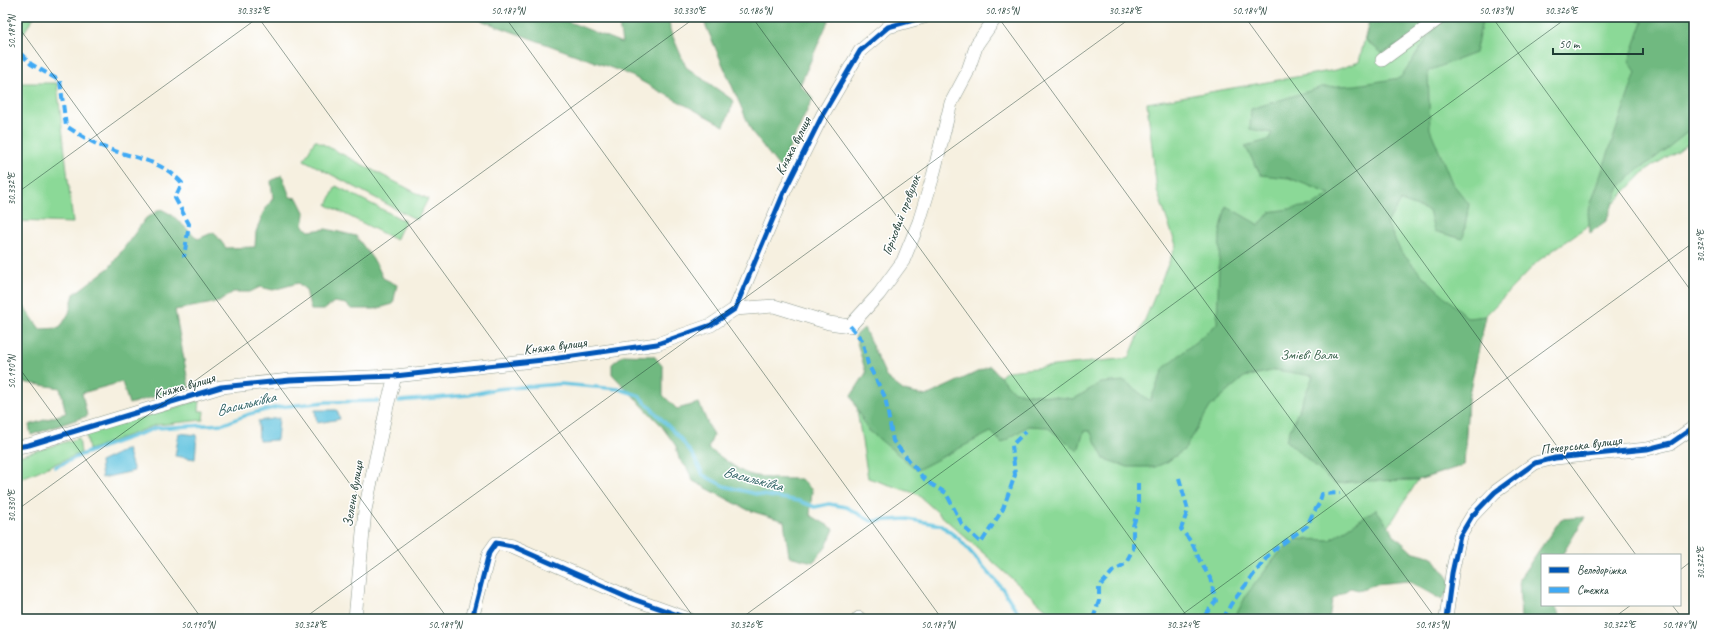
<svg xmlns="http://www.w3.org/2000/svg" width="1711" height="636" font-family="Caveat,sans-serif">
	<rect width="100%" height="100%" fill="#fff"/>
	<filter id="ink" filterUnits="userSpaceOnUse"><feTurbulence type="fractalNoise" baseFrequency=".025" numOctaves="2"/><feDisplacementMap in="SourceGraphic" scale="8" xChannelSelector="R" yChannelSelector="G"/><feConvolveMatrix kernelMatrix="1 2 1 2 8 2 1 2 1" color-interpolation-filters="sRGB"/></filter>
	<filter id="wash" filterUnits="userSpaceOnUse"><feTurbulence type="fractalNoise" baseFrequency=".012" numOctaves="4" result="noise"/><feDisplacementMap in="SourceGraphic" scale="16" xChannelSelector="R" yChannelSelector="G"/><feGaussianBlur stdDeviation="0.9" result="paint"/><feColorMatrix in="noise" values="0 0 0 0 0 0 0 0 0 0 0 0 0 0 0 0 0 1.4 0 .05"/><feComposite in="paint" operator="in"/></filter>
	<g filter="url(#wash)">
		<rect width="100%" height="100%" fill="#f6f0e0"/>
		<g fill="#8bd997" stroke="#558b66">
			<path d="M 17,17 L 34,17 L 17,43 Z"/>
			<path d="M 1370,17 L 1694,17 L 1694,138 L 1690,143 L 1646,170 L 1604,214 L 1538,261 L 1486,315 L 1468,398 L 1464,465 L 1418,480 L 1379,542 L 1293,619 L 1057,619 L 917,494 L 868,478 L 857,410 L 967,403 L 1007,371 L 1129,358 L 1176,245 L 1157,191 L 1147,103 L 1336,70 L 1359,62 Z"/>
			<path d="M 17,83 L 57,83 L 73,223 L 17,221 Z"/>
			<path d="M 315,140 L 428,199 L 417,220 L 304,160 Z"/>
			<path d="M 336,186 L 405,221 L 396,240 L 327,205 Z"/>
			<path d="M 200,400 L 199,411 L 204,411 L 203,420 L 156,425 L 89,450 L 86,434 Z"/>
			<path d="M 79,438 L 81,453 L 17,480 L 17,458 L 19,456 Z"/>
		</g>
		<g fill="#70b980" stroke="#487b5a">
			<path d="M 472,17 L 557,17 L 622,43 L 618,17 L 669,17 L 670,30 L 686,67 L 734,101 L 724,126 L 628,74 Z"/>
			<path d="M 702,17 L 830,17 L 800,85 L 813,98 L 780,168 L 752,132 Z"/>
			<path d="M 1370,17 L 1483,17 L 1475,53 L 1428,71 L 1430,129 L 1452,183 L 1469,204 L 1463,239 L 1434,231 L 1429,211 L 1401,201 L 1387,223 L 1401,252 L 1423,276 L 1468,318 L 1486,316 L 1468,398 L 1464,465 L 1418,480 L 1361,481 L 1335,484 L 1286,440 L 1313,376 L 1276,370 L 1244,377 L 1210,407 L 1185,449 L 1167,462 L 1155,467 L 1128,467 L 1104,459 L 1090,431 L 1084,431 L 1078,451 L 1047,427 L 1028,426 L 1002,443 L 991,432 L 917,470 L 867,429 L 851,396 L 866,373 L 855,336 L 864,328 L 887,378 L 904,391 L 926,396 L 990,366 L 1014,392 L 1074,399 L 1100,383 L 1125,381 L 1150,401 L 1164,368 L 1217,324 L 1220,234 L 1226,206 L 1259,225 L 1270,212 L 1314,205 L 1330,194 L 1289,178 L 1261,175 L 1245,146 L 1268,140 L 1272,133 L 1250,129 L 1251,109 L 1322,87 L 1356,85 L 1400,78 L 1436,26 L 1382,53 L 1365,40 Z"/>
			<path d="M 1628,17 L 1694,17 L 1694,127 L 1651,161 L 1636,171 L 1620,187 L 1606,221 L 1590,233 L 1588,212 L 1636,72 L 1629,61 L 1643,21 Z"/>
			<path d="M 282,175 L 290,197 L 297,198 L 305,214 L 303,226 L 309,231 L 326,229 L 356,236 L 377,265 L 383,278 L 397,285 L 393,304 L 375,309 L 351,309 L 346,304 L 334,302 L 324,310 L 311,310 L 306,290 L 298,283 L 273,290 L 260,287 L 250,292 L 233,292 L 219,302 L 175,310 L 189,387 L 129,404 L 122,382 L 82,393 L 87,416 L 31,435 L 29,425 L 66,413 L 60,388 L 22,382 L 17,384 L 17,297 L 40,329 L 60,328 L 69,313 L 74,294 L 110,267 L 146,218 L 161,209 L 172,215 L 198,239 L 214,232 L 226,248 L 255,247 L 256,232 L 263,213 L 273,198 L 271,181 Z"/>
			<path d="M 623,355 L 654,356 L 663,367 L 663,395 L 677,409 L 699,403 L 713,436 L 708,449 C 720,455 738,471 748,474 C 765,479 784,479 801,479 L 812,490 L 810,515 L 834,529 L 826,547 L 813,562 L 789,556 L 784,521 L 748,510 L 693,481 L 687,468 L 679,459 L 676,446 L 660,424 L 612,374 L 612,364 Z"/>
			<path d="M 1376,509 L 1396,537 L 1411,551 L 1433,557 L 1452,584 L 1442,600 L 1408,581 L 1375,584 L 1359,590 L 1350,588 L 1332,600 L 1329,619 L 1234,619 L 1247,594 L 1279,553 L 1297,539 L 1330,540 Z"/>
			<path d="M 1585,517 L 1562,555 L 1542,555 L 1542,605 L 1554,605 L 1562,619 L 1521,619 L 1519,579 L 1561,519 Z"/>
		</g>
		<g fill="#60c3df" stroke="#40808a">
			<path d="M 315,410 L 337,410 L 340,419 L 317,423 Z"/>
			<path d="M 279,418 L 277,440 L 259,441 L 258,421 Z"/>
			<path d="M 179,433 L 197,435 L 195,459 L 175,456 Z"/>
			<path d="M 127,449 L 134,471 L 102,478 L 100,462 Z"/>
		</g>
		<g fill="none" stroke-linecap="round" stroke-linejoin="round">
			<g stroke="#60c3df" stroke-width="3.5">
				<path d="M 399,401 L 469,395 L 496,389 L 560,384 L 619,389 L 638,395 L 680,438 L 694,457 L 703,475 L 724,486 L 756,494 L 799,501 L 815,507 L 829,504 L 846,507 L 871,521 L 907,519 L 941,525 L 959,539 L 1002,588 L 1022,619"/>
				<path d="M 55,467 L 86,453 L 156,428 L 224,424 L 249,414 L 278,407 L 326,402 L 378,401"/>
			</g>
		</g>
	</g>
	<g filter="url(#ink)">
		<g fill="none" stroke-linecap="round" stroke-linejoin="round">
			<defs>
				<g id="minor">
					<path d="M 1382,60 L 1441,17"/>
					<path d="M 735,309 L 774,306 L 829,323 L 850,326 L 879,294 L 903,261 L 919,222 L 933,176 L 951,103 L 967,73 L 977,44 L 996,17"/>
					<path d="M 17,447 L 29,445 L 221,387 L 290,380 L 395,376 L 552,359 L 657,344 L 711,325 L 735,309 L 785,190 L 823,114 L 860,51 L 888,27 L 924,17"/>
					<path d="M 355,619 L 365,510 L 387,406 L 395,376"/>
					<path d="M 472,619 L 489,553 L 496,543 L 512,546 L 633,599 L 689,619"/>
					<path d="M 858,619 L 859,618"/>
					<path d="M 1446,619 L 1452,573 L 1460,536 L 1472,516 L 1495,492 L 1535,463 L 1555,458 L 1647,449 L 1671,443 L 1694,427"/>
				</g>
			</defs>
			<use href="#minor" stroke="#8a968a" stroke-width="14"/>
			<use href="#minor" stroke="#fff" stroke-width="13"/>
			<g stroke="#3fa9f5" stroke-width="4" stroke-dasharray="8 4" stroke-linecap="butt">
				<path d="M 21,54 L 31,64 L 60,81 L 66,126 C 77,133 89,141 101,146 C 129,158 160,158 182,183 L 175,198 L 189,224 L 184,257"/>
				<path d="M 850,326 L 862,340 L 868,364 L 885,397 L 893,441 L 926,481 L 946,493 L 963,526 L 981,543 L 1003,509 L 1015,475 L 1012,445 L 1026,431"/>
				<path d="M 1179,478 L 1188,510 L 1181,529 L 1192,543 L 1200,561 L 1210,578 L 1216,601 L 1205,615 L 1207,619"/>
				<path d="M 1093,619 L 1099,601 L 1099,587 L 1114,570 L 1125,564 L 1133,549 L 1133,526 L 1138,510 L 1138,483"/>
				<path d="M 1223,619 L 1231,604 L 1271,552 L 1307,526 L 1312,515 L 1319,504 L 1322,494 L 1340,493"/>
			</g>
			<defs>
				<g id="cycleway">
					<path d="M 17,447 L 29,445 L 221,387 L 290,380 L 395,376 L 552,359 L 657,344 L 711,325 L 735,309 L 785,190 L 823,114 L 860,51 L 888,27 L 924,17"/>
					<path d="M 472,619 L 489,553 L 496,543 L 512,546 L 633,599 L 689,619"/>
					<path d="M 1446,619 L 1452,573 L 1460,536 L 1472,516 L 1495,492 L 1535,463 L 1555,458 L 1647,449 L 1671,443 L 1694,427"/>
				</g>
			</defs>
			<use href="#cycleway" stroke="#fff" stroke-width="8"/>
			<use href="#cycleway" stroke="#0057b8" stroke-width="5"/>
		</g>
	</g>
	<path fill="none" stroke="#1f3d34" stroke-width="1" stroke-opacity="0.45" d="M 258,17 L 695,619M 505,17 L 942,619M 752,17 L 1189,619M 998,17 L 1436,619M 1245,17 L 1636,555M 1492,17 L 1694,295M 17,25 L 448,619M 17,193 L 259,17M 17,365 L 202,619M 17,510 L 696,17M 1680,570 L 1694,559M 1672,605 L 1683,619M 303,619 L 1132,17M 740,619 L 1568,17M 1176,619 L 1694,242M 1612,619 L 1631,605"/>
	<g text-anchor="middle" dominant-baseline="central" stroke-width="3" stroke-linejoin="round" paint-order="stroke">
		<g font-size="14" fill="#1f3d34" stroke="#fff">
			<text transform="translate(793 146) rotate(-63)">Княжа вулиця</text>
			<text transform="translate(901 215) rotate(-69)">Горіховий провулок</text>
			<text transform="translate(555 346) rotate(-7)">Княжа вулиця</text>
			<text transform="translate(184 386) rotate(-16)">Княжа вулиця</text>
			<text transform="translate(1581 445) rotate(-7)">Печерська вулиця</text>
			<text transform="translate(353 494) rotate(-80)">Зелена вулиця</text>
		</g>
		<g font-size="14" fill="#3a644d" stroke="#fff">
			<text x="1309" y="354">Змієві Вали</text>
		</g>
		<g font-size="15" font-style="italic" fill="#326567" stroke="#fff">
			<text transform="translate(246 404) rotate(-14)">Васильківка</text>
			<text transform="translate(753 479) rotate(15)">Васильківка</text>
		</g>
	</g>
	<rect width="1711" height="636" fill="none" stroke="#fff" stroke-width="44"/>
	<rect x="1541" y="554" width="140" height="52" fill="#ffffff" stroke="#a5b1ae"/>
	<rect x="1549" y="567" width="20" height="6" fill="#0057b8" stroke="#a5b1ae"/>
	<text x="1577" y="574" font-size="12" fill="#1f3d34">Велодоріжка</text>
	<rect x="1549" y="587" width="20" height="6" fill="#3fa9f5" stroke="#a5b1ae"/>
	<text x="1577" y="594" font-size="12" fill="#1f3d34">Стежка</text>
	<path d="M1553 48v6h90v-6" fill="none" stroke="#1f3d34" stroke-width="2"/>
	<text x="1559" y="48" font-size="12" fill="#1f3d34" stroke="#ffffff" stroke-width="3" paint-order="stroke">50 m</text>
	<rect x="22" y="22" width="1667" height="592" fill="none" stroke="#1f3d34" stroke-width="1.5"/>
	<g font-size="10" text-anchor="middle" fill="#1f3d34">
		<text x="253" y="14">30.332°E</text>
		<text x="508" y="14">50.187°N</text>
		<text x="689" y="14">30.330°E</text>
		<text x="755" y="14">50.186°N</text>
		<text x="1002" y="14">50.185°N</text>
		<text x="1125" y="14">30.328°E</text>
		<text x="1249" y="14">50.184°N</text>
		<text x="1496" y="14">50.183°N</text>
		<text x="1561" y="14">30.326°E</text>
		<text transform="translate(11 32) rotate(-90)" y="4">50.189°N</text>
		<text transform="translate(11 189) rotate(-90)" y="4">30.332°E</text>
		<text transform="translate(1700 246) rotate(-90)" y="4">30.324°E</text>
		<text transform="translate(11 372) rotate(-90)" y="4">50.190°N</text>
		<text transform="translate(11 506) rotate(-90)" y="4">30.330°E</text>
		<text transform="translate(1700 563) rotate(-90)" y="4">30.322°E</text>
		<text x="198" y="628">50.190°N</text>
		<text x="310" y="628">30.328°E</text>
		<text x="445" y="628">50.189°N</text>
		<text x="746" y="628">30.326°E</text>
		<text x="938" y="628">50.187°N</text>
		<text x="1183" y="628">30.324°E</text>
		<text x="1432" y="628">50.185°N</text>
		<text x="1619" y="628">30.322°E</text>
		<text x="1679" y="628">50.184°N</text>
	</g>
</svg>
